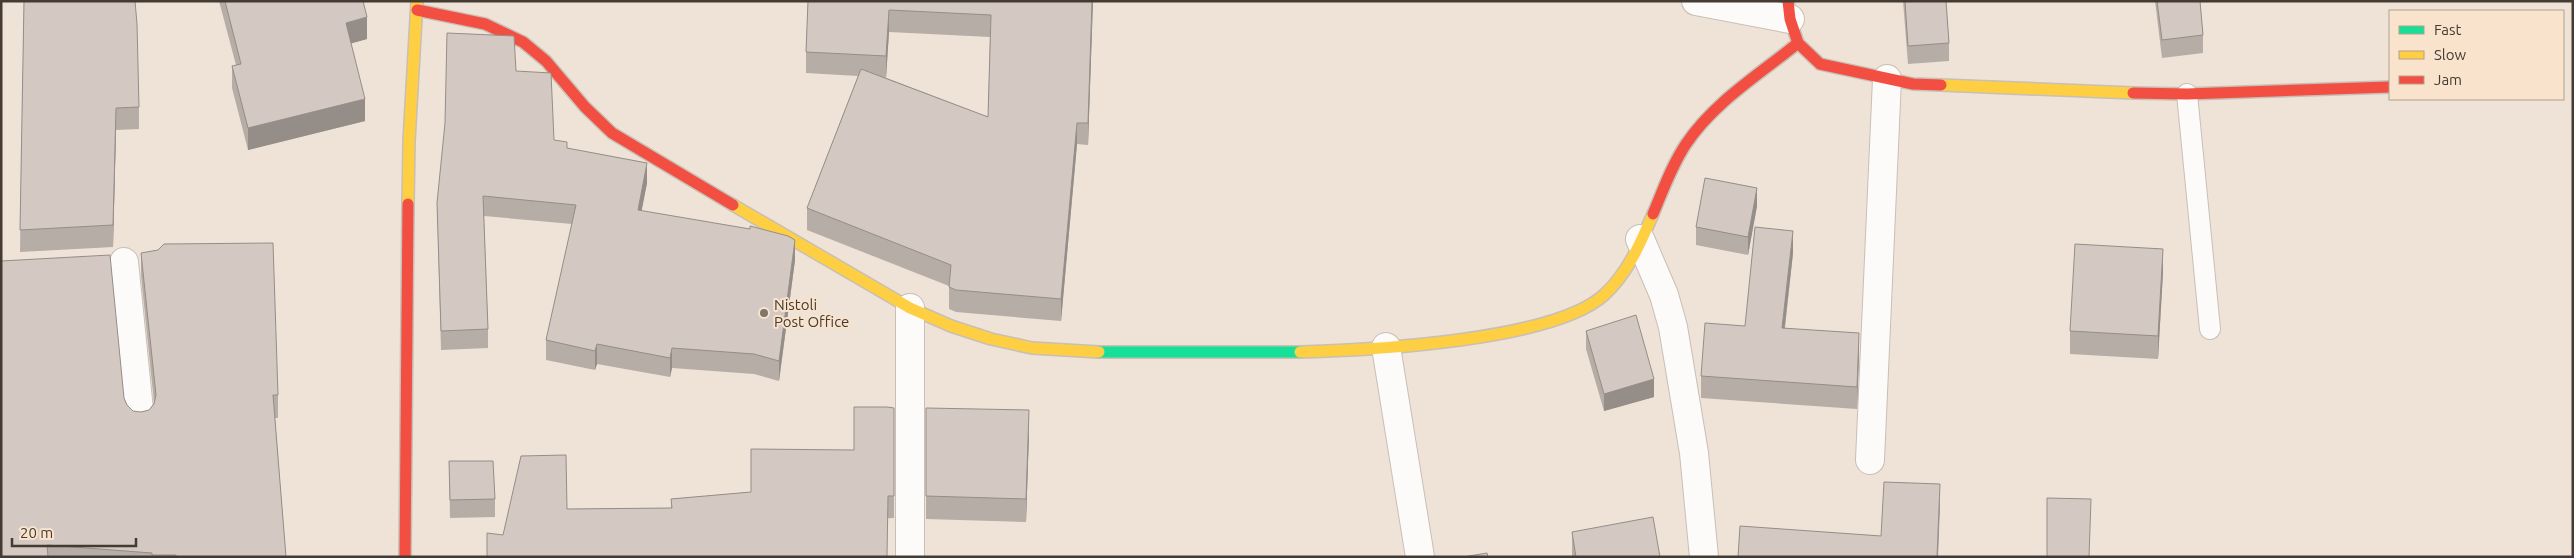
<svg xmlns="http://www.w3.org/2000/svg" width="2574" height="558" font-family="Ubuntu,sans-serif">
	<rect width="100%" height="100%" fill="#eee3d6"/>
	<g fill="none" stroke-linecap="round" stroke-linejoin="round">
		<defs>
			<path id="lane" d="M 2187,94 L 2210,329"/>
			<g id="street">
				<path d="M 1696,1 L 1790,19"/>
				<path d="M 1640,239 L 1664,295 L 1673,327 L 1694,453 L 1704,557"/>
				<path d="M 124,262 L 140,420"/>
				<path d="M 910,308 L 910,557"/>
				<path d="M 1386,347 L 1420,557"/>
				<path d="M 1870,460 L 1887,79"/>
			</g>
			<path id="fast" d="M 1099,352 L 1300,352"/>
			<g id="slow">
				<path d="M 1941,85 L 2133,93"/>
				<path d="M 408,204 L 409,141 L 417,1"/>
				<path d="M 733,205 L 910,308 L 951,326 L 991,339 L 1032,348 L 1099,352"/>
				<path d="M 1300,352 C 1370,350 1553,341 1604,295 C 1628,273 1641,242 1653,214"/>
			</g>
			<g id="jam">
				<path d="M 1788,1 L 1790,19 L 1798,43 L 1820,64 L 1913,84 L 1941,85"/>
				<path d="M 417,10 L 485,24 L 523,42 L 546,61 L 585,107 L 612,133 L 733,205"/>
				<path d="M 2133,93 L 2187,94 L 2390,87"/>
				<path d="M 1653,214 C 1663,190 1672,165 1686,144 C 1714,102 1760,74 1798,43"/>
				<path d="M 405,557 L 408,204"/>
			</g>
		</defs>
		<use href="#lane" stroke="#c8bfb6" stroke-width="22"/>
		<use href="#street" stroke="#c8bfb6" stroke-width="30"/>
		<use href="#fast" stroke="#c8bfb6" stroke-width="14"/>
		<use href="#slow" stroke="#c8bfb6" stroke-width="14"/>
		<use href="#jam" stroke="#c8bfb6" stroke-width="14"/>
		<use href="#lane" stroke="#fcfbf9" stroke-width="20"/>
		<use href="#street" stroke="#fcfbf9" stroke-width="28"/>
		<use href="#fast" stroke="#16e098" stroke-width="11"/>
		<use href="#slow" stroke="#ffcf43" stroke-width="11"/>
		<use href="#jam" stroke="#f24e42" stroke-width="11"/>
	</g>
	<g fill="#b6ada7" fill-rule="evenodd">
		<path d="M 24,1 L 139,107 L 139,129 L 116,130 L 113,247 L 20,252 Z"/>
		<path d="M 219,1 L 363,1 L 367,39 L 351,43 L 365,121 L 248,150 L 232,88 L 232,66 L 236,65 Z"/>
		<path d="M 808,1 L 1093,1 L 1088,145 L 1077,144 L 1061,321 L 956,312 L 949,309 L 949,286 L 807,230 L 807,208 L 858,76 L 806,73 L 806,52 ZM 889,32 L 990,37 L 988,117 L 884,77 L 886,78 Z"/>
		<path d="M 1903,1 L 1946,1 L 1949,43 L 1949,61 L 1908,64 Z"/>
		<path d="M 2155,1 L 2200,1 L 2203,35 L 2203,53 L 2162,58 Z"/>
		<path d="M 516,71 L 554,140 L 567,148 L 647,183 L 641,211 L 795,260 L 779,381 L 754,374 L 672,368 L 670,377 L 597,364 L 595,370 L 546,360 L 546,340 L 572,224 L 484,216 L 488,329 L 488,348 L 441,350 L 437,203 Z"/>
		<path d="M 1757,206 L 1748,255 L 1696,245 L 1696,227 Z"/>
		<path d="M 141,253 L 278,395 L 278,418 L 275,418 L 286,557 L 1,557 L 124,398 L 127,405 L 133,411 L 141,412 L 149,410 L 154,403 L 141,276 Z"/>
		<path d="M 1793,253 L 1785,328 L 1859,355 L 1857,409 L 1701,398 L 1701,376 L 1745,326 Z"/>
		<path d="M 2163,272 L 2158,359 L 2070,354 L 2070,331 Z"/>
		<path d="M 1586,331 L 1654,397 L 1604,411 L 1586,349 Z"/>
		<path d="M 894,408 L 894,518 L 503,535 L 567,509 L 671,508 L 671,499 L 751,492 L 854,450 Z"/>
		<path d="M 926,408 L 1029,434 L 1026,522 L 926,519 Z"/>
		<path d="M 449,461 L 495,499 L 495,517 L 450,518 Z"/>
		<path d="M 1572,532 L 1660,557 L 1572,557 Z"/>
	</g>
	<g fill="#948d88">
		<path d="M 1092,1 L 1093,1 L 1088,145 L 1088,123 Z"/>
		<path d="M 889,10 L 889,32 L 886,78 L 886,56 Z"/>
		<path d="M 367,17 L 367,39 L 346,45 L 346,23 Z"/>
		<path d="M 365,99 L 365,121 L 248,150 L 248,128 Z"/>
		<path d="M 116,108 L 116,130 L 113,247 L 113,225 Z"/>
		<path d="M 1077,123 L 1077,144 L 1061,321 L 1061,299 Z"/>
		<path d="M 647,163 L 647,183 L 638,230 L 638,210 Z"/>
		<path d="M 1757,188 L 1757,206 L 1748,255 L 1748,237 Z"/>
		<path d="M 1793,231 L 1793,253 L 1782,350 L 1782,328 Z"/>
		<path d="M 795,240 L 795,260 L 779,381 L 779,361 Z"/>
		<path d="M 2163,249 L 2163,272 L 2158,359 L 2158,336 Z"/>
		<path d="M 1859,333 L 1859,355 L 1857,409 L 1857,387 Z"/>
		<path d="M 597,344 L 597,364 L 595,370 L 595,351 Z"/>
		<path d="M 672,348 L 672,368 L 670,377 L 670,358 Z"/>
		<path d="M 1654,379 L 1654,397 L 1604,411 L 1604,394 Z"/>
		<path d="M 1029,410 L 1029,434 L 1026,522 L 1026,499 Z"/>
		<path d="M 1940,484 L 1940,505 L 1938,557 L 1937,557 Z"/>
	</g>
	<g fill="#d4c9c2" stroke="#948d88">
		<path d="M 24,1 L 135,1 L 137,24 L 139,107 L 116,108 L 113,225 L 20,230 Z"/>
		<path d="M 225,1 L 363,1 L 367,17 L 346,23 L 365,99 L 248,128 L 232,66 L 241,64 Z"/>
		<path d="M 808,1 L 1092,1 L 1088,123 L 1077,123 L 1061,299 L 956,290 L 949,287 L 951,265 L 807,208 L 861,69 L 988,117 L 991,15 L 889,10 L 886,56 L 806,52 Z"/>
		<path d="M 1905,1 L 1946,1 L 1949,43 L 1908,46 Z"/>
		<path d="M 2157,1 L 2200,1 L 2203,35 L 2162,40 Z"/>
		<path d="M 447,33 L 514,36 L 516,71 L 551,73 L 554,140 L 567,142 L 567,148 L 647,163 L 638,210 L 750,229 L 750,226 L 788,236 L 795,240 L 779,361 L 754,354 L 672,348 L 670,358 L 597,344 L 595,351 L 546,340 L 576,205 L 483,196 L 488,329 L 441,331 L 437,203 L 445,123 Z"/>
		<path d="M 1705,178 L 1757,188 L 1748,237 L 1696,227 Z"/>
		<path d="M 1755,227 L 1793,231 L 1782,328 L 1859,333 L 1857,387 L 1701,376 L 1705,323 L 1745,326 Z"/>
		<path d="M 273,243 L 278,395 L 273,395 L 286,557 L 176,557 L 176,555 L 152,555 L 152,553 L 47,545 L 48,557 L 1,557 L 1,261 L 110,255 L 124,398 L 127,405 L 133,411 L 141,412 L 149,410 L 154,404 L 156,395 L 141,253 L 158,250 L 164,244 Z"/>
		<path d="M 2075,244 L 2163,249 L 2158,336 L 2070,331 Z"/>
		<path d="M 1636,315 L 1654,379 L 1604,394 L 1586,331 Z"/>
		<path d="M 854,407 L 887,407 L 894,408 L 894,496 L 888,496 L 887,557 L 487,557 L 487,533 L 503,535 L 521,456 L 566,455 L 567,509 L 672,508 L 671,499 L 751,492 L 751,449 L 854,450 Z"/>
		<path d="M 926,408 L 1029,410 L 1026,499 L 926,496 Z"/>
		<path d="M 449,461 L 493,461 L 495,499 L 450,500 Z"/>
		<path d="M 1884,482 L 1940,484 L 1937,557 L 1738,557 L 1740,526 L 1881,536 Z"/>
		<path d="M 2047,498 L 2091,499 L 2089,557 L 2047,557 Z"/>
		<path d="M 1653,517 L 1660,557 L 1576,557 L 1572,532 Z"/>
		<path d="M 1487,553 L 1488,557 L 1463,557 Z"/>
	</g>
	<circle fill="#80766b" stroke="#f9e3cc" stroke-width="2" cx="764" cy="313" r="5"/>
	<g text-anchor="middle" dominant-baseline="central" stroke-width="4" stroke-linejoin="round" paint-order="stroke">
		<g font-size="15" fill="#443b32" stroke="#f9e3cc" text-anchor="start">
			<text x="774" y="304">Nistoli<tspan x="774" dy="17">Post Office</tspan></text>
		</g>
	</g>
	<rect width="2574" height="558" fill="none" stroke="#443b32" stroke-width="5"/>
	<rect x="2389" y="10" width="175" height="90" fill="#f9e3cc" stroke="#b1a08e"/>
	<rect x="2399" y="26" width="25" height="8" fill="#16e098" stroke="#b1a08e"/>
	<text x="2434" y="35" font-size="15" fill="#443b32">Fast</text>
	<rect x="2399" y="51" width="25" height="8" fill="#ffcf43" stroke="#b1a08e"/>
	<text x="2434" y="60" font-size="15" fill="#443b32">Slow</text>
	<rect x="2399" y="76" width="25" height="8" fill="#f24e42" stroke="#b1a08e"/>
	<text x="2434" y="85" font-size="15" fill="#443b32">Jam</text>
	<path d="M12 538v8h124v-8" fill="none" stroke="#443b32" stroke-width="2.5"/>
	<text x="20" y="538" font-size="15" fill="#443b32" stroke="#f9e3cc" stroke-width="4" paint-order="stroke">20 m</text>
</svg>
